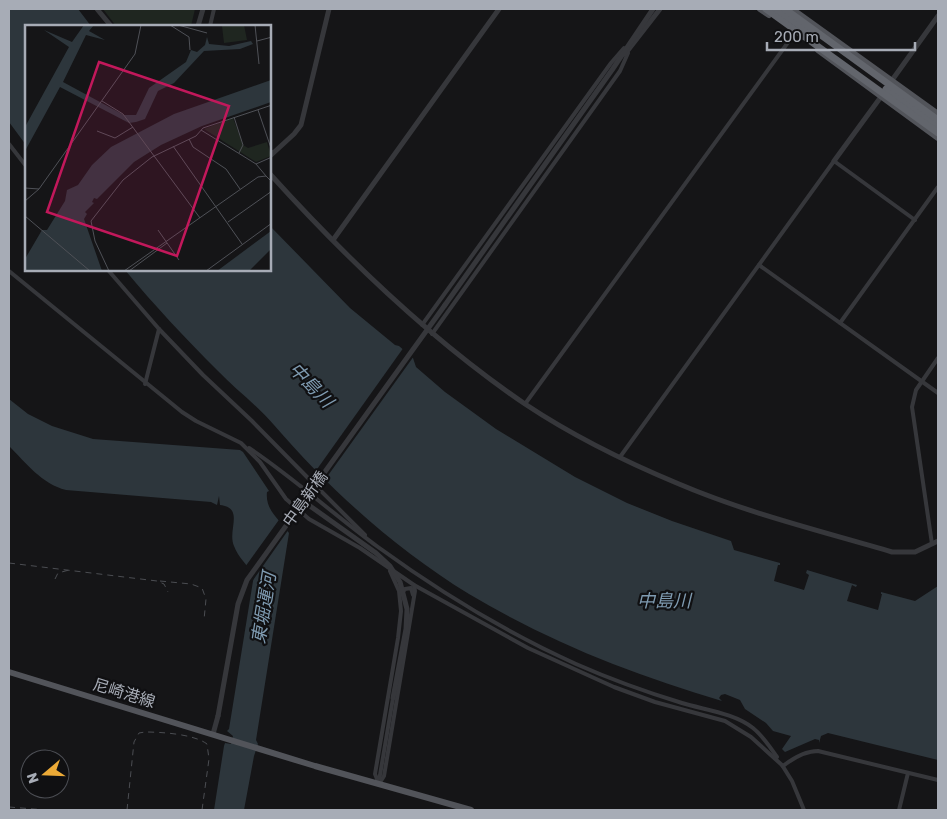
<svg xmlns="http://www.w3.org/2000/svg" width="947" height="819" font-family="Rubik,'Noto Sans JP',sans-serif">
	<rect width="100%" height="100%" fill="#151517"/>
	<path fill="#1f2620" d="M 103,9 L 195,9 L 191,26 L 116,26 Z"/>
	<g fill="#2d363c">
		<path d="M 9,9 L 78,9 L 91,26 L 26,26 L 26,145 L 9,122 Z"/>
		<path d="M 270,226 L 350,308 L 395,345 L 399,346 L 413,358 L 416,367 L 445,392 L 496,429 L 575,477 L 627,503 L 672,521 L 731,541 L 734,550 L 780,563 L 780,565 L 778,565 L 774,581 L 804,590 L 809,575 L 806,573 L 807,570 L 857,585 L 856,587 L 852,585 L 847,601 L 878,610 L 882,594 L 881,594 L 881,592 L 915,601 L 938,586 L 938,760 L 828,733 L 821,736 L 819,743 L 819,740 L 815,739 L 785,752 L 782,749 L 791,736 L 773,731 L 766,723 L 745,709 L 740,700 L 725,694 L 721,695 L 719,698 L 722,701 C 634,675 549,642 469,594 C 397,550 330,490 274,425 C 257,405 235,389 217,370 C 185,338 154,305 125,270 L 270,270 Z"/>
		<path d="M 9,399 L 28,414 L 52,426 L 93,439 L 240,450 L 243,452 L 269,491 L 267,492 C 265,510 279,519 289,533 L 256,740 L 258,744 L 254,756 L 244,810 L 214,810 L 224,746 L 225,743 L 231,744 L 233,736 L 227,731 L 229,729 L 254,575 C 248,566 238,557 234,546 C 227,530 245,508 220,505 L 219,496 L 217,505 L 211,502 L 66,490 C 42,484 26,463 9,446 Z"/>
	</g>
	<g fill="#151517">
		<path d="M 404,347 L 414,356 L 324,481 L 315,472 Z"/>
		<path d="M 281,517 L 289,529 L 251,583 L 251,574 L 245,567 Z"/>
	</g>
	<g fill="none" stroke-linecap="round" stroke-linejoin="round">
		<g stroke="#36373b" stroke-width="4">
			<path d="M 210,26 L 214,9"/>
			<path d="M 9,144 L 26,166"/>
			<path d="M 759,265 L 938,393"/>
			<path d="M 108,270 L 159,329 L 203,375 L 252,421 L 307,477 L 365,535"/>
			<path d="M 9,271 L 182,412 L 196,421 L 241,443 L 260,462 L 286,499 L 309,519 L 360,548 L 414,585 L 528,648 L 614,687 L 655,702 L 725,721 L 751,737 L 783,766"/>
			<path d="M 840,323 L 938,187"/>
			<path d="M 422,325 L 611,63 L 624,48"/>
			<path d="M 432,334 L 620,71 L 628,53"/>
			<path d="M 145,384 L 159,329"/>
			<path d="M 525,404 L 797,30"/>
			<path d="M 249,448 C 294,478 334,515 378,547 C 440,592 505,632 576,664 C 610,679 646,692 682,703 C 705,710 734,713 753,728 C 763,736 770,747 777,757"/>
			<path d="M 620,457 L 834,161 L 915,220"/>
			<path d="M 932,544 L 912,407 L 916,390 L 938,358"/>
			<path d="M 402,593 L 405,589 L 411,588 L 413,595"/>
			<path d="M 782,765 L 792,781 L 804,810"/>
			<path d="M 783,766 C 792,759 805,751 818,751 L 938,780"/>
			<path d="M 379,781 L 393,698"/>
			<path d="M 379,784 L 375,774 L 398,638 L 401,611 L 399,591 L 390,571"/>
			<path d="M 379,784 L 384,776 L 415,591 L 414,585"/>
			<path d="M 899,810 L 908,773"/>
		</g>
		<g stroke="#36373b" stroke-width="5">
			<path d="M 97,9 L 111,26"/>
			<path d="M 198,26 L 203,9"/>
			<path d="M 625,54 L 660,9"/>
			<path d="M 890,83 L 938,16"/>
			<path d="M 270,156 L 294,134 L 301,125 L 329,9"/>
			<path d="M 834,161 L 883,94"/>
			<path d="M 270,174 C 346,258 431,340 525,404 C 573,436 626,462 679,484 C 747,513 821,531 892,552 L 915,552 L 938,541"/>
			<path d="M 333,240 L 499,9"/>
			<path d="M 445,305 L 612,70 L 653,9"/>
			<path d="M 213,734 L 218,716"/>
		</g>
		<g stroke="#52545a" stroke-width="6">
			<path d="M 760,9 L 769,15"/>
			<path d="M 792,9 L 938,114"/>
			<path d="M 818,50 L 938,138"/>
			<path d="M 9,672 L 315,766 L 471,810"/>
		</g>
		<path stroke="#62656c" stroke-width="7" d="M 886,89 L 938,127"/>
		<g stroke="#4b4d52" stroke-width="1" stroke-dasharray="6 5" stroke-linecap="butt">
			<path d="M 9,563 L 157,581 L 164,584 L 168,592"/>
			<path d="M 55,579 L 58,573 L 69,570"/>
			<path d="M 160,581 L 191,584 L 202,588 L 206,599 L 204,620"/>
			<path d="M 9,807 L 46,810"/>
			<path d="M 127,810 L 134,742 L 139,733 L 145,732 C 161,732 194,734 207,744 L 209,759 L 202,810"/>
		</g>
		<g stroke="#36373b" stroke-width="5">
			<path d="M 303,501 L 376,553 L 390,566 L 400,582 L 407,609 L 406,629 L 393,698"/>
			<path d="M 218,716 L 238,604 L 247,580 L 445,305"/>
		</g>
		<g stroke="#62656c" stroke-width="7">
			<path d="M 766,9 L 938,133"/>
			<path d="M 776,9 L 809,32"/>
			<path d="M 785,9 L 938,120"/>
		</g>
	</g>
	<g text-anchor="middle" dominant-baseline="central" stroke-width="4.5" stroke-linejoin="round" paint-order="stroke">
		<g font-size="16" fill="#a7acb6" stroke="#101012">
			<text transform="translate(305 499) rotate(-54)">中島新橋</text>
			<text transform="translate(124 693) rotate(17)">尼崎港線</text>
		</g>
		<g font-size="18" font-style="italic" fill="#7f9bb1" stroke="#101012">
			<text transform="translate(311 385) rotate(46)">中島川</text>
			<text x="664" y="601">中島川</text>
			<text transform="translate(264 608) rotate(-81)">東堀運河</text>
		</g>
	</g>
	<g transform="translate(25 25)">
		<rect width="246" height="246" fill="#151517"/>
		<path d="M 219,0 L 222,15 L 199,18 L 197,1 ZM 208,93 L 218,120 L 223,123 L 242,117 L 246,131 L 231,137 L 179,104 Z" fill="#1f2620"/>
		<path d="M 59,0 L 69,0 L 64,6 L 80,15 L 61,10 L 38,57 L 99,90 L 111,90 L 124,63 L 161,37 L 166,25 L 172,27 L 180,20 L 182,12 L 184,19 L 204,21 L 226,16 L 228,19 L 215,24 L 179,26 L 149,58 L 133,66 L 120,94 L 111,97 L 104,98 L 35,62 L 0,126 L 0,102 L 44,22 L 19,5 L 47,17 ZM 246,55 L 246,77 L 177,101 L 136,120 L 109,137 L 72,174 L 69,173 L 67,177 L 69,178 L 60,187 L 62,189 L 59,194 L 77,246 L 0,246 L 0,234 L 17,205 L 22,205 L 40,176 L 42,165 L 53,160 L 67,140 L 86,122 L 149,89 ZM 246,206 L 246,224 L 224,246 L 192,246 Z" fill="#2d363c"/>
		<path fill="none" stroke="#4f5157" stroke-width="1" d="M 145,0 L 164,12 L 165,25M 153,0 L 182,8M 230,0 L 234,39M 232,16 L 247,12M 77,76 L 98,89 L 175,193M 233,85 L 247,126M 209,92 L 218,120 L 214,128M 176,105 L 231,139 L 241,151M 72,106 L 90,113 L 108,102M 164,114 L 168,122 L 201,144 L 215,164M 148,121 L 217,219M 231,139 L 247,132M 0,163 L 14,164 L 110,29 L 116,0M 0,176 L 14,164M 0,191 L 65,246M 203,197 L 247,166M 133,205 L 154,235M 84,246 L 70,216 L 66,196 L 98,155 L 127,132 L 171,111 L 178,103 L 247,80M 99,246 L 233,152 L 241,151 L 247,157M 104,246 L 142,218M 181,246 L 247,198"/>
		<path fill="#c2185b" fill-opacity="0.15" stroke="#c2185b" stroke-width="2.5" d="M 74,37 L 204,81 L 152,231 L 22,187 Z"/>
		<rect width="246" height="246" fill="none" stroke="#a7acb6" stroke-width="2.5"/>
	</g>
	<rect width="947" height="819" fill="none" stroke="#a7acb6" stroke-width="20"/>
	<g transform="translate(45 774) rotate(251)"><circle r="24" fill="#101012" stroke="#4c4e54"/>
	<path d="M0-4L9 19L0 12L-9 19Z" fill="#ecaa37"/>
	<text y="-8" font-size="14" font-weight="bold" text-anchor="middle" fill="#a7acb6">N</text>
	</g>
	<path d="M767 42v8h148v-8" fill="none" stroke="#a7acb6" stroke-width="2.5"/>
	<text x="774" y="42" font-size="15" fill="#a7acb6" stroke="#101012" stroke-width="4" paint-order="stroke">200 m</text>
</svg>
